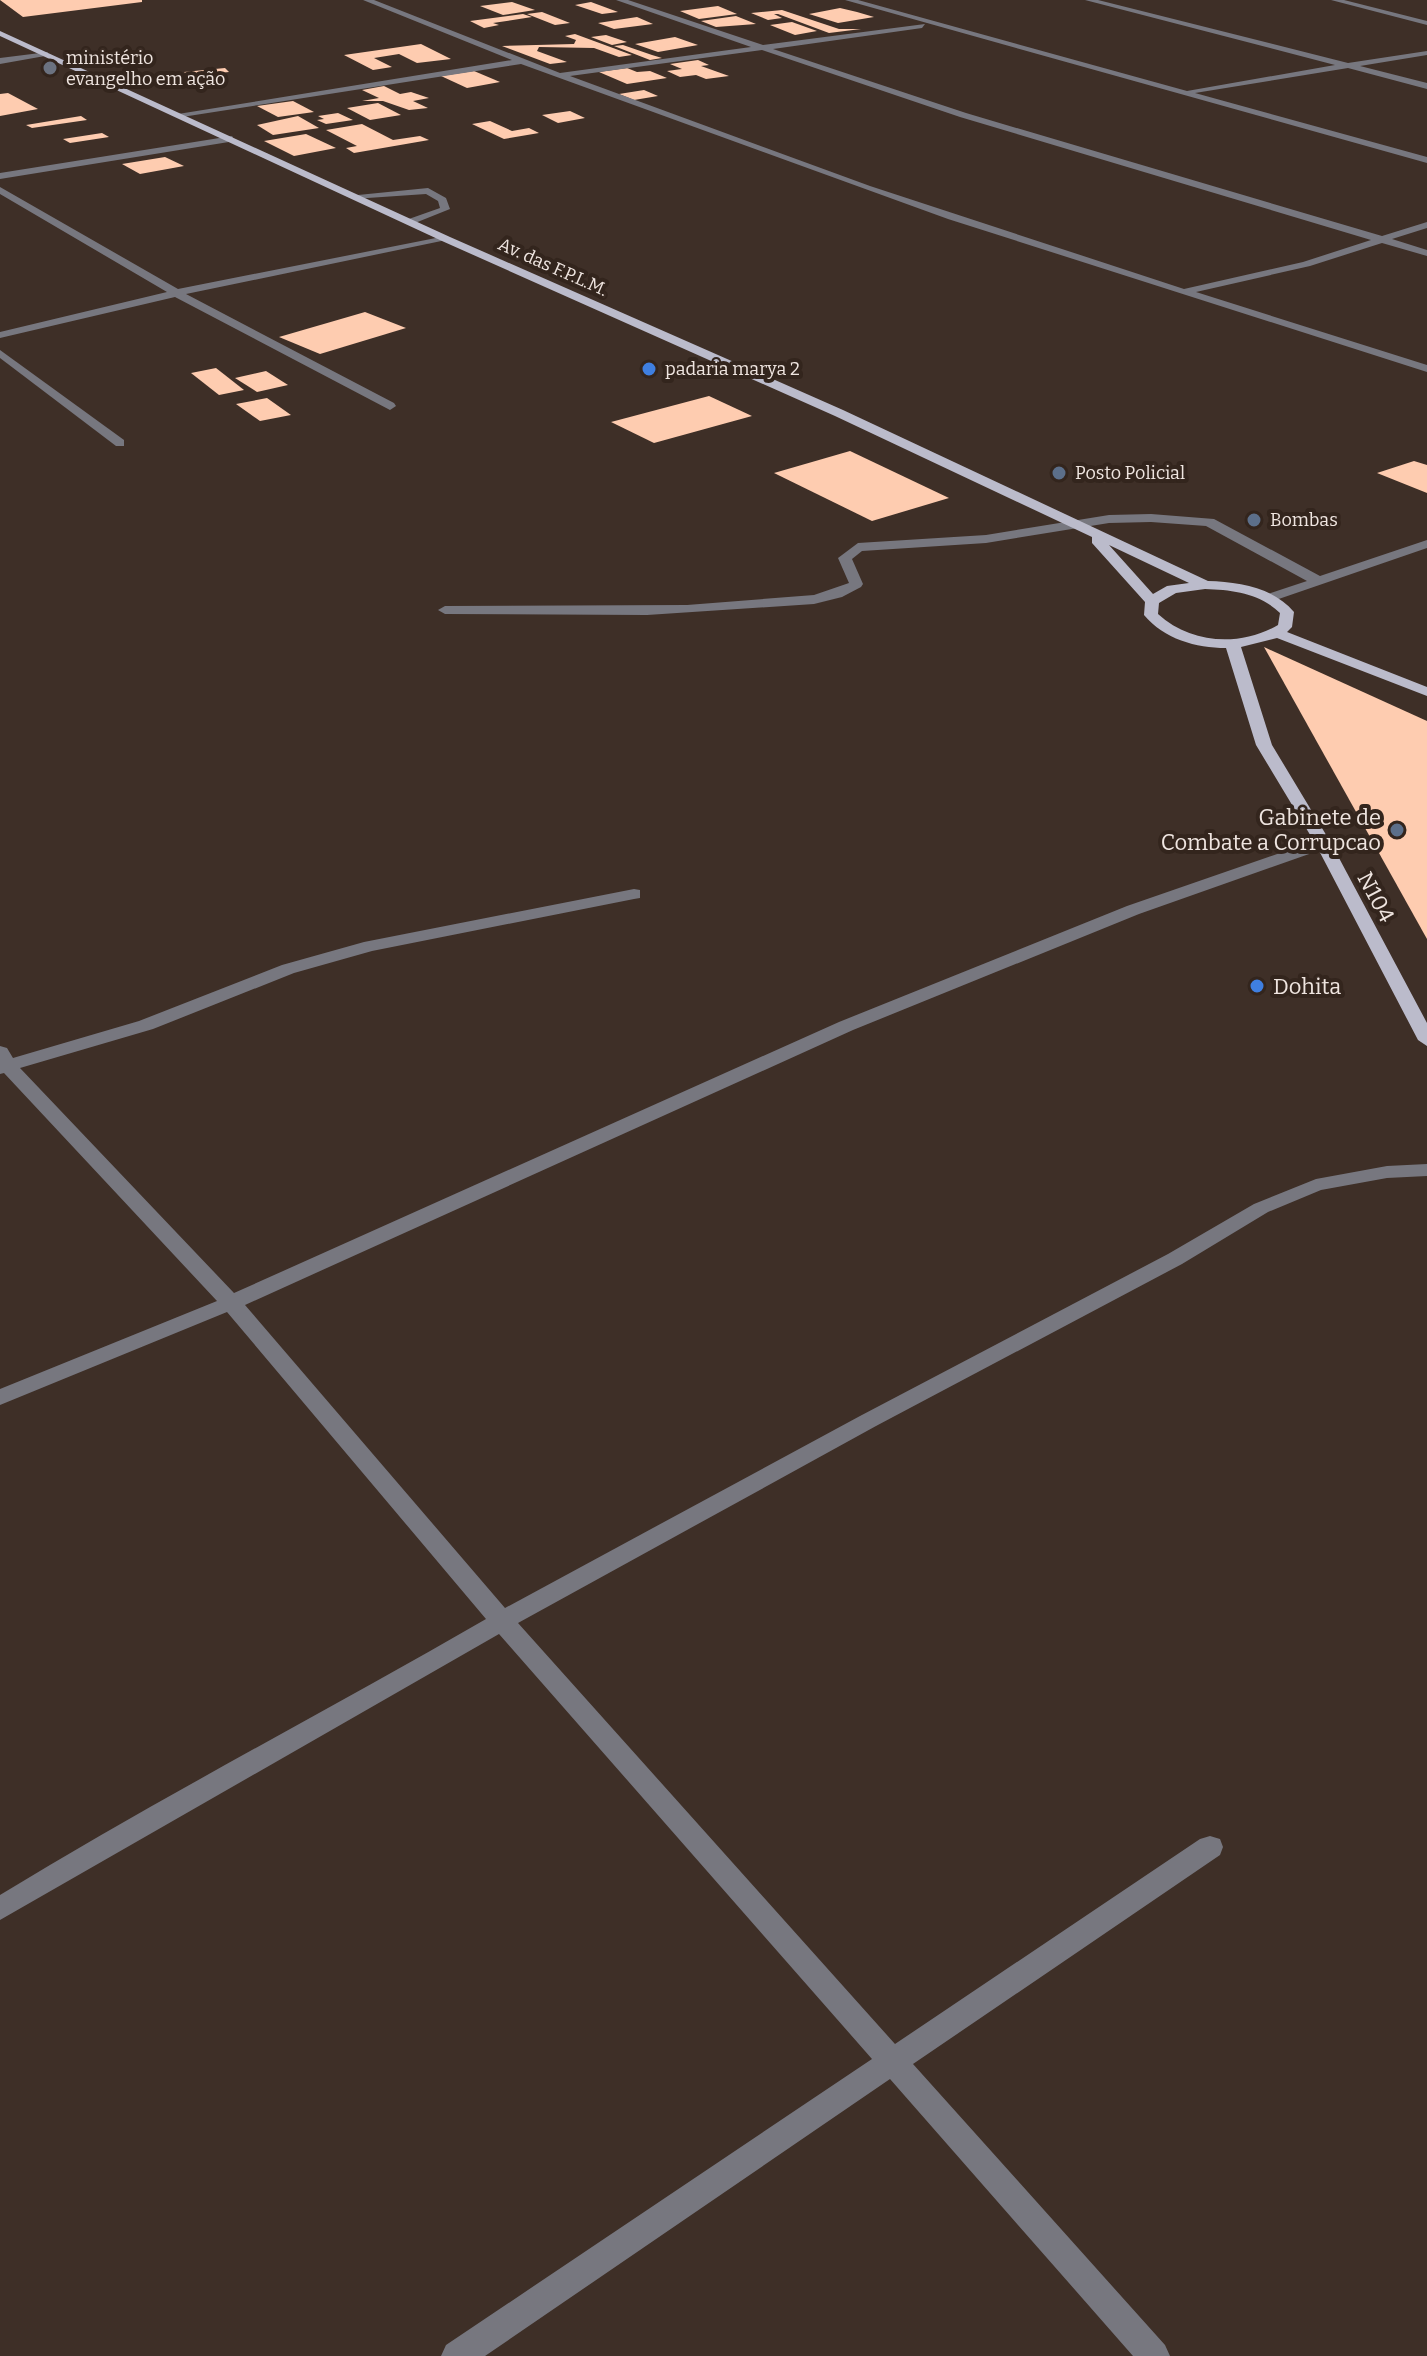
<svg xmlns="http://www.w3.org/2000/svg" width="1427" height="2356" font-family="Bitter,serif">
	<rect width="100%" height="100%" fill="#3e2f27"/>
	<g fill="#feccb0">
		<path d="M 0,0 L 142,0 L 142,2 L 23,17 Z"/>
		<path d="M 512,2 L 535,10 L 503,15 L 480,6 Z"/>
		<path d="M 591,2 L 618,12 L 602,14 L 575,5 Z"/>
		<path d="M 718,6 L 737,14 L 699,19 L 680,11 Z"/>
		<path d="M 840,8 L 857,12 L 874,17 L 838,23 L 809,14 Z"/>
		<path d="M 782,10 L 839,29 L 861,29 L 829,33 L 778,14 L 774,14 L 782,18 L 768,20 L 751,13 Z"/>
		<path d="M 542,12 L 570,23 L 555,25 L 527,14 Z"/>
		<path d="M 523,14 L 532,17 L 493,23 L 499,25 L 484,28 L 470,21 Z"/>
		<path d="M 736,16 L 756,24 L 716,27 L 701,21 Z"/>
		<path d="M 637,17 L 653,24 L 614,29 L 598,23 Z"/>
		<path d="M 792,22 L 817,31 L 795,35 L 770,25 Z"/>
		<path d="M 575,34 L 632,55 L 619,57 L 594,48 L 539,47 L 537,51 L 567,62 L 550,64 L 502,46 L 574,44 L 576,40 L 565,36 Z"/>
		<path d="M 606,35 L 627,42 L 612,45 L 591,37 Z"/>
		<path d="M 675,37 L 698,45 L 658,52 L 635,44 Z"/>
		<path d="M 421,44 L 451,59 L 417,63 L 399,54 L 374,58 L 392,67 L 373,70 L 344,55 Z"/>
		<path d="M 623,45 L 652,55 L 662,58 L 650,60 L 614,46 Z"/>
		<path d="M 698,60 L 709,65 L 701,66 L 729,76 L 706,79 L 696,75 L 680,77 L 667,71 L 682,69 L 670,64 Z"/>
		<path d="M 225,68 L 229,72 L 189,76 L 184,72 Z"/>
		<path d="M 627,68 L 637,72 L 650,71 L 667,78 L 627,84 L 599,72 Z"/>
		<path d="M 474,71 L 500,82 L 467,88 L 441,76 Z"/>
		<path d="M 384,86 L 400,94 L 411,92 L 429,98 L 413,101 L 428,108 L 409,110 L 383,101 L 362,101 L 379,98 L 362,90 Z"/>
		<path d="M 644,90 L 658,96 L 634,100 L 619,94 Z"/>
		<path d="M 8,93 L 38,109 L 0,116 L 0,94 Z"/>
		<path d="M 293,101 L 314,112 L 278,117 L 257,106 Z"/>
		<path d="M 378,103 L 401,115 L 370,120 L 347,108 Z"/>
		<path d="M 570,111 L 585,118 L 558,123 L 542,115 Z"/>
		<path d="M 338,113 L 353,120 L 326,124 L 317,120 L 324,119 L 318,116 Z"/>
		<path d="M 81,116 L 87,120 L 32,128 L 26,125 Z"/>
		<path d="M 298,116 L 319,128 L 273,135 L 257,125 Z"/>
		<path d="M 490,121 L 512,131 L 529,128 L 539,133 L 504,139 L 472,124 Z"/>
		<path d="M 362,124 L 393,140 L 420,136 L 429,140 L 354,153 L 346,148 L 357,146 L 326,130 Z"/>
		<path d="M 102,133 L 109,137 L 70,143 L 63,139 Z"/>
		<path d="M 306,134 L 336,148 L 294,156 L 264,141 Z"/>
		<path d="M 165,157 L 184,166 L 140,174 L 122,164 Z"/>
		<path d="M 365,312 L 406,328 L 320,354 L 279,337 Z"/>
		<path d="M 216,368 L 244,390 L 219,395 L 191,373 Z"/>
		<path d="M 266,371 L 288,385 L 257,392 L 235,378 Z"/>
		<path d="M 709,396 L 752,416 L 654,443 L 611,422 Z"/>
		<path d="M 267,398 L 291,415 L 260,421 L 236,404 Z"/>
		<path d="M 850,451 L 949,498 L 872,521 L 774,473 Z"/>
		<path d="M 1414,461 L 1427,465 L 1427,493 L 1377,473 Z"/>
		<path d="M 1264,647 L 1427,721 L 1427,939 Z"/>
	</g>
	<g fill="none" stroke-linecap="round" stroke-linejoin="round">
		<g fill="#77777f" fill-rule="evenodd">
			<path d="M 363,0 L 374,0 L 560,73 L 751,47 L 616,0 L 628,0 L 763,45 L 925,24 L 922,28 L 773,49 L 966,113 L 1382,236 L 1427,222 L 1427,228 L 1392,239 L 1427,250 L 1427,256 L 1382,243 L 1310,266 L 1196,292 L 1427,365 L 1427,372 L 948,219 L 521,64 L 182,117 L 178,114 L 512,60 ZM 762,50 L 960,117 L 1371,240 L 1303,262 L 1184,289 L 870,186 L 570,76 Z"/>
			<path d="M 845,0 L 858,0 L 1187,91 L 1335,65 L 1085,0 L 1098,0 L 1348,63 L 1427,51 L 1427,55 L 1360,66 L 1427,83 L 1427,89 L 1348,68 L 1195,93 L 1427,157 L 1427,163 Z"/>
			<path d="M 1331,0 L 1344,0 L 1427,21 L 1427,25 Z"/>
			<path d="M 48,52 L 45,56 L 0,64 L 0,58 Z"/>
			<path d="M 232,136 L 235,141 L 0,179 L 0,173 Z"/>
			<path d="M 0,187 L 178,289 L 446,236 L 451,239 L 186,294 L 394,403 L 396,406 L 390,410 L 175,297 L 0,338 L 0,332 L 167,292 L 0,194 Z"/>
			<path d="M 428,188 L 446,198 L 450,209 L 410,225 L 406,220 L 440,208 L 438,201 L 426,194 L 353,199 L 348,196 Z"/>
			<path d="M 0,350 L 124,440 L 124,446 L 116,446 L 0,358 Z"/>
			<path d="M 1151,514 L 1214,519 L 1320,576 L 1427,540 L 1427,548 L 1270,602 L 1263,598 L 1265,595 L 1307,581 L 1206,526 L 1151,522 L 1109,523 L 986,543 L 862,551 L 852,559 L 863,584 L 861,587 L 842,597 L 814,604 L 647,615 L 445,614 L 438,610 L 445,606 L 687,605 L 814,595 L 849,583 L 838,558 L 858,543 L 986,535 L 1109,515 Z"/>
			<path d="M 1323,838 L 1331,843 L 1329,847 L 1139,914 L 853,1030 L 245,1305 L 505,1608 L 860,1416 L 1168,1254 L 1254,1204 L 1316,1179 L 1387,1166 L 1427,1164 L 1427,1176 L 1387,1178 L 1321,1190 L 1268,1212 L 1182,1264 L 876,1426 L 518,1623 L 895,2044 L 1200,1839 L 1210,1836 L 1220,1839 L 1223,1847 L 1220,1855 L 913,2064 L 1165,2345 L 1170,2356 L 1133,2356 L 890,2079 L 485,2356 L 441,2356 L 446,2345 L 872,2059 L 499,1634 L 0,1920 L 0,1895 C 159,1798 325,1712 486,1619 L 227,1312 L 0,1405 L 0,1389 L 217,1301 L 4,1073 L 0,1074 L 0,1046 L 7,1048 L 13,1058 L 139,1021 L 282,965 L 364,942 L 634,889 L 640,890 L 640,898 L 634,899 L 372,951 L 294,973 L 153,1029 L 20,1068 L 234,1293 L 839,1022 L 1127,906 Z"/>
		</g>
		<path fill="#bbbbcb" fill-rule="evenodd" d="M 0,31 L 450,237 L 843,410 L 1208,581 C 1239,582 1273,587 1294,612 L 1292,627 L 1287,632 L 1427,687 L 1427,696 L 1277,638 L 1241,647 L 1272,745 L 1331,843 L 1427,1023 L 1427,1046 L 1418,1040 L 1315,843 L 1256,745 L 1226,648 C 1196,648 1164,639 1144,615 L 1145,602 L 1092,543 L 1092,537 L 835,416 L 442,241 L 0,36 ZM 1109,545 L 1189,583 L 1167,586 L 1153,594 ZM 1205,589 C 1233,590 1259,593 1280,613 L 1278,625 C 1240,647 1191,644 1158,614 L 1159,603 L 1176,593 Z"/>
	</g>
	<circle fill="#6b7280" stroke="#33251d" stroke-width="3" cx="50" cy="68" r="8"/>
	<g fill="#3f7fe0" stroke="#33251d" stroke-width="3">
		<circle cx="649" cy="369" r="8"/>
		<circle cx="1257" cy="986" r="8"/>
	</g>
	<g fill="#5c6f8a" stroke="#33251d" stroke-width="3">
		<circle cx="1059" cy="473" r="8"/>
		<circle cx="1254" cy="520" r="8"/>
		<circle cx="1397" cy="830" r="8"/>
	</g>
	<g text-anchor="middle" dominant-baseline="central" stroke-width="8" stroke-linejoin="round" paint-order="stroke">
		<g font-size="18" fill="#efe5e0" stroke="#33251d" text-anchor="start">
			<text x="66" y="58">ministério<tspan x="66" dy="21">evangelho em ação</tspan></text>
			<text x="665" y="369">padaria marya 2</text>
			<text x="1075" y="473">Posto Policial</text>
			<text x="1270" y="520">Bombas</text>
		</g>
		<g font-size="18" fill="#efe5e0" stroke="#33251d">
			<text transform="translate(553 267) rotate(24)">Av. das F.P.L.M.</text>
		</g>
		<g font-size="22" fill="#efe5e0" stroke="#33251d" text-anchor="end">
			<text x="1381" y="817">Gabinete de<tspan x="1381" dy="25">Combate a Corrupcao</tspan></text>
			<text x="1273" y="986" text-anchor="start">Dohita</text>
		</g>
		<g font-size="22" fill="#efe5e0" stroke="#33251d">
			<text transform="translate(1376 897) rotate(62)">N104</text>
		</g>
	</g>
</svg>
